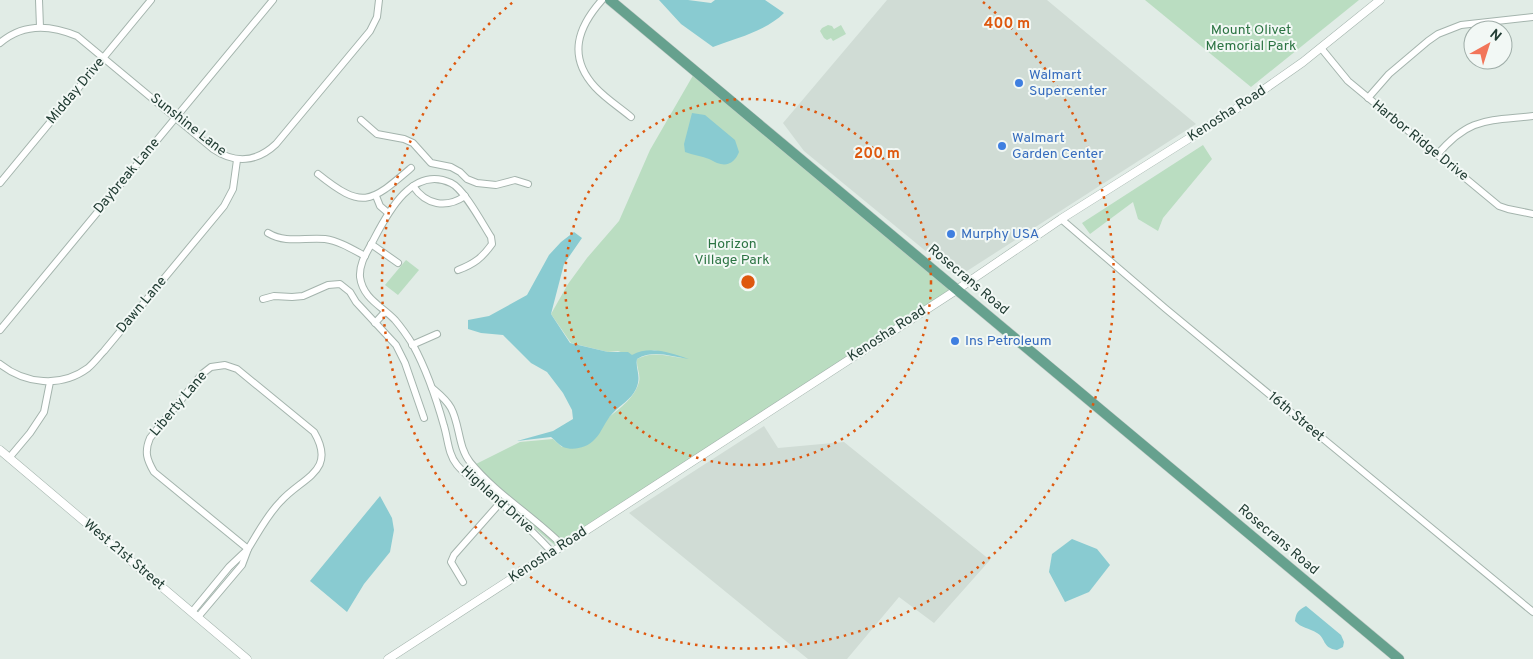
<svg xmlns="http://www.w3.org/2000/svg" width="1533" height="659" font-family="Overpass,sans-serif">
	<rect width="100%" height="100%" fill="#e1ece6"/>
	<g fill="#d0dcd5">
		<path d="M 887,0 L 1047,0 L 1196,124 L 967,271 L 958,274 L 950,271 L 804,151 L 783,123 Z"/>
		<path d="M 764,426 L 778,448 L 844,442 L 990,560 L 934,623 L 899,597 L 847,659 L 808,659 L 629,513 Z"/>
	</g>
	<g fill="#baddc1">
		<path d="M 1145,0 L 1359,0 L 1251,87 Z"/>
		<path d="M 828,25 L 832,26 L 834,29 L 841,25 L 846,34 L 833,41 L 831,38 L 827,40 L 824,38 L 820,31 L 822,28 Z"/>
		<path d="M 695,72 L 958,289 L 558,548 L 466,469 L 520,442 L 553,439 L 562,447 C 583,433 633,408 639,382 C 641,374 636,367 637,359 C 654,350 668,357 685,358 L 654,350 L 632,356 L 618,351 L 608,352 L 571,343 L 551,314 L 568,284 L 587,258 L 619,221 L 650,150 Z"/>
		<path d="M 1203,145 L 1212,159 L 1163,218 L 1158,231 L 1138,219 L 1133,202 L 1090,234 L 1082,223 Z"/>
		<path d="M 406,260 L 419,270 L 398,295 L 385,285 Z"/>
	</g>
	<g fill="#89cbd1">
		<path d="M 659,0 L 688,0 L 711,3 L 715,0 L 765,0 L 784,13 C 766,31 736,38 713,47 L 681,24 Z"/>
		<path d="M 692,113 L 705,115 L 735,140 L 739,152 C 735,162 728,167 717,163 C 714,162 712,160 709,159 C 701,156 693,155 685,152 L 684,144 Z"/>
		<path d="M 574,232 L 582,238 L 564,264 L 551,314 L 570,343 L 608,352 L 628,352 L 632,355 C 650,345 671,353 689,359 C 671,357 654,349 637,359 C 635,369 642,376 636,389 C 631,400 620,405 612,414 C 605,421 602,432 595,439 C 587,448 573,451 563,447 C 559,445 555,440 551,437 L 517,441 L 553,431 L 573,419 L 572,410 L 563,393 L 547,372 L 531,363 L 503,335 L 481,333 L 468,329 L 468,320 L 489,316 L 527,295 L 549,255 L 561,242 Z"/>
		<path d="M 380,496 L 392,518 L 394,530 L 390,552 L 364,584 L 347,612 L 310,581 Z"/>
		<path d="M 1072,539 L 1097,549 L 1110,565 L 1089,592 L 1065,602 L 1049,572 L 1052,554 Z"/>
		<path d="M 1306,606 L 1341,635 L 1344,642 L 1343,647 L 1337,650 C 1322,648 1326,638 1317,633 C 1309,628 1301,628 1295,621 C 1296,613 1298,610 1306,606 Z"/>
	</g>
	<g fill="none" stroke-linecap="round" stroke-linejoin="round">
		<defs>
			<g id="minor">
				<path d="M 39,0 L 40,27"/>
				<path d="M 602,0 C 578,27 567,56 595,87 C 605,98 619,107 631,117"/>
				<path d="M 0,43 C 23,23 51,25 77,36 L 213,149 C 235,164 257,162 276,144 L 370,31 L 377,17 L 379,0"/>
				<path d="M 1321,48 L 1348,81 L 1499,206 L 1508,209 L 1533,214"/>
				<path d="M 1368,98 L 1389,74 L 1428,41 L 1438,34 L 1461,25 L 1533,17"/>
				<path d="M 361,120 L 377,134 L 404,139 L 413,143 L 431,163 L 451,167 L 460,172 L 467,179 L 477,183 L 496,185 L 515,180 L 528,184"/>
				<path d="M 1437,155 C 1469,117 1487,121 1533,116"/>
				<path d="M 318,174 C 363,210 370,203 411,168"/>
				<path d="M 0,183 L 151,0"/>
				<path d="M 413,186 C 426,205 446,209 465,196"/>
				<path d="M 376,196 L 380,206 L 387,212"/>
				<path d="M 1061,219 L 1166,309 L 1533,612"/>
				<path d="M 268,233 C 286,244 305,237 325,239 C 339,241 352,249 365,256"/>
				<path d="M 371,244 L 398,263"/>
				<path d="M 458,270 C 474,264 482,258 492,244 L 491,237 C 482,223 464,189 451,183 C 413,165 388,212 374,239 C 368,251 359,262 360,277 C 363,299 382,306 395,320 C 401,327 408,337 413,345 C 425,367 437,401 444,426 C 448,439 448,454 457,465 C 468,478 484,489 497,500 C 517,516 535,534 552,552"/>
				<path d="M 263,299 L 274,296 L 292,297 L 303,296 L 328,285 L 340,284 L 350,292 L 356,302 L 396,345 L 405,363 L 424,418"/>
				<path d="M 375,323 L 385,312"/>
				<path d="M 0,330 L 273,0"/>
				<path d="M 412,345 L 437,334"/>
				<path d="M 0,364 C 25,384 61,388 88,368 C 94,363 99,356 104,351 L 224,206 L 233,189 L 237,160"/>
				<path d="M 225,365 L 237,369 L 314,432 C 337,471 303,477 281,501 C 267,515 258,533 248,549 L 154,472 C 147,460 144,452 150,438 L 202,374 L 211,367 Z"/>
				<path d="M 432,388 C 439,394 446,399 451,408 C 460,425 458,447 470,462 C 496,494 533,516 562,545"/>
				<path d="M 9,458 L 30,433 L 44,412 L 50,382"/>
				<path d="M 463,582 L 451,562 L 454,555 L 500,503"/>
				<path d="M 192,612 L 229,567 L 247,550"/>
				<path d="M 198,617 L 242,565 L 248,549"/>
			</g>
			<g id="tertiary">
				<path d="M 0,450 L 247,659"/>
				<path d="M 388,659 L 958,289 L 1061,219 L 1239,107 L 1303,62 L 1380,0"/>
			</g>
			<path id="primary" d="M 610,0 L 1399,659"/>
		</defs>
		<use href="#minor" stroke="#a4b4ad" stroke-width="8"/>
		<use href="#tertiary" stroke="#a4b4ad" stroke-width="9"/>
		<use href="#primary" stroke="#c1c9c6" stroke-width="11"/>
		<use href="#minor" stroke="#fff" stroke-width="6"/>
		<use href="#tertiary" stroke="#fff" stroke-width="8"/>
		<use href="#primary" stroke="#66a18e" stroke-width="10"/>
	</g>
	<g fill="none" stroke="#de580e" stroke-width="2.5" stroke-dasharray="2.5 5">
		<circle cx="748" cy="282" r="183"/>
		<path d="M983 2A366 366 0 1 1 513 2"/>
	</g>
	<g fill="#3f7fe0" stroke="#f2f8f5" stroke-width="2">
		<circle cx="1019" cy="83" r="5"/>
		<circle cx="1002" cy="146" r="5"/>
		<circle cx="951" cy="234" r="5"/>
		<circle cx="955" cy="341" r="5"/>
	</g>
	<g text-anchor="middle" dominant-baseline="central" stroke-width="4" stroke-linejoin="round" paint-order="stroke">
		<g font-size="14" fill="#2c7443" stroke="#f2f8f5">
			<text x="1251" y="30">Mount Olivet<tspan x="1251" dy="16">Memorial Park</tspan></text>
			<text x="732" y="244">Horizon<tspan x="732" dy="16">Village Park</tspan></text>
		</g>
		<g font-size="14" fill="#366cbe" stroke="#f2f8f5" text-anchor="start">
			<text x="1029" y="75">Walmart<tspan x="1029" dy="16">Supercenter</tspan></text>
			<text x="1012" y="138">Walmart<tspan x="1012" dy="16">Garden Center</tspan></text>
			<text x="961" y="234">Murphy USA</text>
			<text x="965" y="341">Ins Petroleum</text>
		</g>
		<g font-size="14" fill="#223d34" stroke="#f2f8f5">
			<text transform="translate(76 91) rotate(-50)">Midday Drive</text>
			<text transform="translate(1227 114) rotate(-33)">Kenosha Road</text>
			<text transform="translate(188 125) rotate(38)">Sunshine Lane</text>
			<text transform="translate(1420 141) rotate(39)">Harbor Ridge Drive</text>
			<text transform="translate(127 176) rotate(-50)">Daybreak Lane</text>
			<text transform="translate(968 280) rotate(40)">Rosecrans Road</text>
			<text transform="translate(142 305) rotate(-50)">Dawn Lane</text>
			<text transform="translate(887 334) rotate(-33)">Kenosha Road</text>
			<text transform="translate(179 404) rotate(-50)">Liberty Lane</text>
			<text transform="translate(1296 417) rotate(40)">16th Street</text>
			<text transform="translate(497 500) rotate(42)">Highland Drive</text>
			<text transform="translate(1278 540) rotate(40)">Rosecrans Road</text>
			<text transform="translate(124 555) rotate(40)">West 21st Street</text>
			<text transform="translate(548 555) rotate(-33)">Kenosha Road</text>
		</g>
	</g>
	<circle cx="748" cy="282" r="8" fill="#de580e" stroke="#f2f8f5" stroke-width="2.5"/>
	<g font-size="15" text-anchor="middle" font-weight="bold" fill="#de580e" stroke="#f2f8f5" stroke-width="4" stroke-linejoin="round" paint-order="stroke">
		<text x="1007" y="28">400 m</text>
		<text x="877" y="158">200 m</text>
	</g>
	<g transform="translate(1488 45) rotate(39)"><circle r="24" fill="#f2f8f5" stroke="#9fada8"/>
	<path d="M0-4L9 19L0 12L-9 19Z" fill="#f27559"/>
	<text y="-8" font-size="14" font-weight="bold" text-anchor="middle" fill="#223d34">N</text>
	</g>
</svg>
